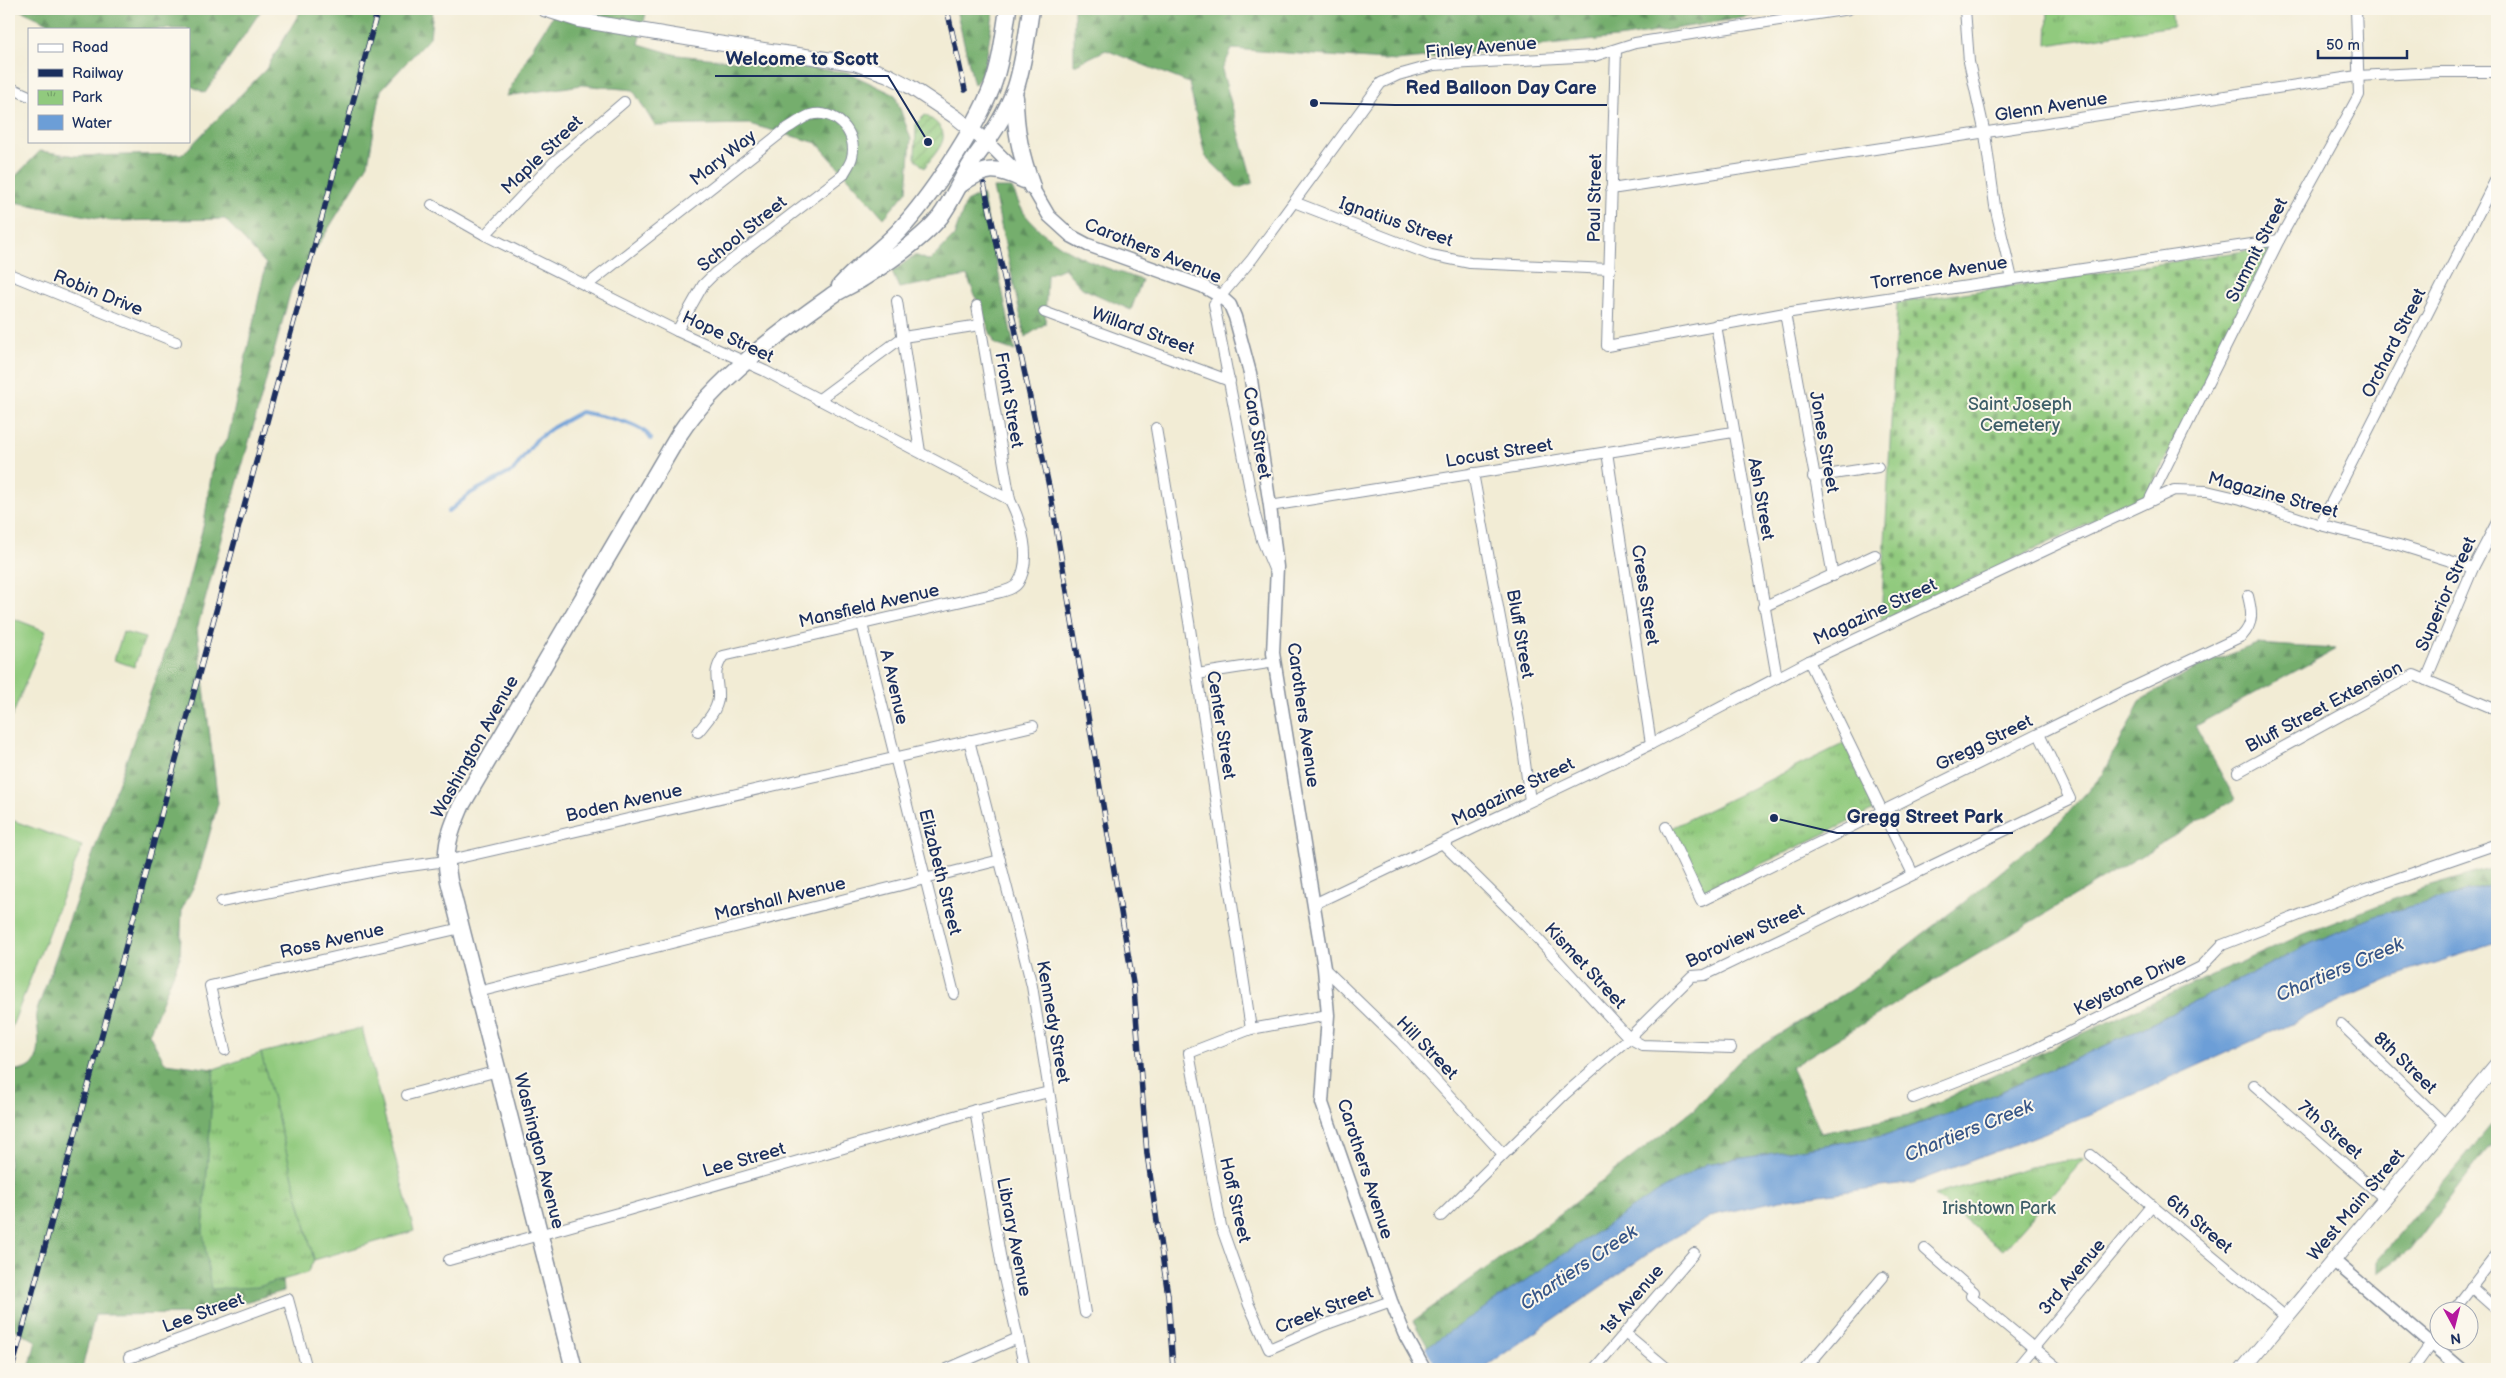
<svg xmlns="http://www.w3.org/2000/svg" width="2506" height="1378" font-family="'Balsamiq Sans',sans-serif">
	<defs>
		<pattern id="forest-firs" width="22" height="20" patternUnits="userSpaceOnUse" patternTransform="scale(1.25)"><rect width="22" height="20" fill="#74ae6d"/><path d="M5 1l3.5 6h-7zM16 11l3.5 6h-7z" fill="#5e8e5d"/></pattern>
		<pattern id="cemetery-stones" width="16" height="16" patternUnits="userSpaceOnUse" patternTransform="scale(1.25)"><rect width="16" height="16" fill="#91ca7e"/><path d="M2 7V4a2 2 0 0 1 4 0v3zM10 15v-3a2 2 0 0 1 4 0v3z" fill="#76a46a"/></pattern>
		<pattern id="park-tufts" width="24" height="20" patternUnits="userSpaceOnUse" patternTransform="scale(1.25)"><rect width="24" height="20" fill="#91ca7e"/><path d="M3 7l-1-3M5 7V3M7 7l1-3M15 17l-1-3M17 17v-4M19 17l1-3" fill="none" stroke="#76a46a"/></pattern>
		<pattern id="garden-furrows" width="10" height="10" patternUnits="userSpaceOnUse" patternTransform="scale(1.25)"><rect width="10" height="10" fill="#91ca7e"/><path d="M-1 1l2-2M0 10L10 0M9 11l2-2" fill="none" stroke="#76a46a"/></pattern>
	</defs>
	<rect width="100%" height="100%" fill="#fbf7ec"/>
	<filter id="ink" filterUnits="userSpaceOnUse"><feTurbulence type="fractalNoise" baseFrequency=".02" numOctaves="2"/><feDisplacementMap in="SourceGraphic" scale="10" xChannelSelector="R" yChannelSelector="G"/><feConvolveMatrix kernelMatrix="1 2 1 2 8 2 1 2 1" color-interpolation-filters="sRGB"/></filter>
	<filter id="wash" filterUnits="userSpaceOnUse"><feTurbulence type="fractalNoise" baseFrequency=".0096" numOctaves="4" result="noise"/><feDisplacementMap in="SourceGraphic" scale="20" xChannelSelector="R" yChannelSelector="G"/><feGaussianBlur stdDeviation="1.12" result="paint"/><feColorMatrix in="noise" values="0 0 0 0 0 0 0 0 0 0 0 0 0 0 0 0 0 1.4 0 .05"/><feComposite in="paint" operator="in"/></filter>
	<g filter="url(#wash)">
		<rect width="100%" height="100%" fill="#f2ecd5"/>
		<g fill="#91ca7e" stroke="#567c6e">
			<path d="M 9,617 L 46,631 L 12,717 L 9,716 Z"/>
			<path d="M 9,819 L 82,846 L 9,1034 Z"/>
			<path d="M 362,1028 L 414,1231 L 314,1260 L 261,1053 Z"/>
		</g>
		<g fill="url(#forest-firs)" stroke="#486e66">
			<path d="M 18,9 L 262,9 L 205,93 L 189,85 L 189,29 L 61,29 Z"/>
			<path d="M 302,9 L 433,9 L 430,37 L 381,90 L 368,164 L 291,290 L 197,629 L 218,803 L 197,880 L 182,909 L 180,957 L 149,1034 L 165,1063 L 214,1069 L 203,1231 L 257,1287 L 283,1279 L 284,1291 L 202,1314 L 95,1315 L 82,1369 L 29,1369 L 36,1341 L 9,1326 L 9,1070 C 14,1070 20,1070 25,1069 C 46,1063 37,1028 36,1013 L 183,602 L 204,523 L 214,457 L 228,438 L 266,264 L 225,219 L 113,221 L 9,201 L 9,183 L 40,151 L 76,156 L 183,154 L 266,69 Z"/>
			<path d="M 557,9 L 647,9 L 639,44 L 677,55 L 847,72 L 895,95 L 911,139 L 907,191 L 884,218 L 817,143 L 749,124 L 655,126 L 633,90 L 582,85 L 506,96 L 534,45 Z"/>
			<path d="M 956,9 L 994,9 L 984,73 L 974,85 Z"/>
			<path d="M 1074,9 L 1796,9 L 1625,37 L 1397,61 L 1232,49 L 1222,70 L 1253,183 L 1238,188 L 1205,156 L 1189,83 L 1106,50 L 1074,65 Z"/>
			<path d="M 993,188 L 1012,188 C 1017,198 1021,211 1029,219 C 1059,253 1100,266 1142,280 L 1131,310 L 1082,288 L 1064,268 L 1047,275 L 1045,324 L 1025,337 Z"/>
			<path d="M 982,194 L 1015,351 L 995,344 L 967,276 L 899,288 L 892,272 L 915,255 L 930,261 L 954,236 L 966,202 Z"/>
			<path d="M 2257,644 L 2336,649 L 2195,726 L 2235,799 L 1791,1067 L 1821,1133 L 1913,1114 L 2068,1040 L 2304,934 L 2420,889 L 2497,867 L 2497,883 L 2377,916 L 2314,942 L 2127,1036 L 1962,1109 L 1883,1136 L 1706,1164 L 1428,1347 L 1413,1321 L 1542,1228 L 1694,1109 L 1740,1059 L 1850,990 L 1972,896 L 2060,822 L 2104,773 L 2141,700 L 2195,668 Z"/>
			<path d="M 2497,1119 L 2497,1143 L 2488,1148 L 2410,1250 L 2378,1273 L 2378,1260 Z"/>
		</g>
		<path fill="url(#cemetery-stones)" stroke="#567c6e" d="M 2271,247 L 2147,496 L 1881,622 L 1897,303 Z"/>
		<g fill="url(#park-tufts)" stroke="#567c6e">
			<path d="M 2048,9 L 2171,9 L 2173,26 L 2047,45 Z"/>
			<path d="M 123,632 L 145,638 L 134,667 L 114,660 Z"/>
			<path d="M 1845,743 L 1876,809 L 1701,893 L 1671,828 Z"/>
			<path d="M 261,1053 L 314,1260 L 307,1273 L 257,1287 L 211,1289 L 203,1231 L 214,1069 Z"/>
			<path d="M 2085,1158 L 2003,1250 L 1934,1195 L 2030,1167 Z"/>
		</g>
		<path fill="url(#garden-furrows)" stroke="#567c6e" d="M 925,115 C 956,133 942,145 924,168 L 915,158 L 916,124 Z"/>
		<path fill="#6c9ed7" stroke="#44669a" d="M 2497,883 L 2497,943 L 2400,974 L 2073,1122 L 1913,1183 L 1780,1200 L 1714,1215 L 1658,1247 L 1482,1369 L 1394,1369 L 1646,1199 L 1706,1164 L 1883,1136 L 1962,1109 L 2127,1036 L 2314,942 L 2376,916 Z"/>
		<path fill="#f2ecd5" d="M 1424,1346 L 1438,1369 L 1407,1369 L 1403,1361 Z"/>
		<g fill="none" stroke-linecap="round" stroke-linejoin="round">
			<path stroke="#6c9ed7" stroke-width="4" d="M 448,512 L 471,493 L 513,471 L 536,440 L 552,428 L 581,412 C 599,416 642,422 651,439"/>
		</g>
	</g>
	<g filter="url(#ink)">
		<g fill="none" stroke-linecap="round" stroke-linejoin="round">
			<defs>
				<g id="minor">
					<path d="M 1965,9 L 1969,62 L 1985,134 L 1995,206 L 2012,279"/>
					<path d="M 1616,50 L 1607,346 L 1785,313 L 2279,240"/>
					<path d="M 9,87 L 29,96"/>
					<path d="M 1611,189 L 2357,76 L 2439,72 L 2497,72"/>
					<path d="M 1294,202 L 1431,255 L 1470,263 L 1610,269"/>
					<path d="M 432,205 L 485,235 L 677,331 L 765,371 L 1010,500"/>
					<path d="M 485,235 L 554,162 L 624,102"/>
					<path d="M 9,274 L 176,342"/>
					<path d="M 586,286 L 786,129 C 793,125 802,118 810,115 C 835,108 858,133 852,157 C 851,163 846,169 843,175 L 715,273 L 703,285 L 677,331"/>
					<path d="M 897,301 L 920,452"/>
					<path d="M 1044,312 L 1230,381"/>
					<path d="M 1785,313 L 1833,576"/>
					<path d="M 1716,325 L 1777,678"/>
					<path d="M 818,400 L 903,337 L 980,325"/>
					<path d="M 1156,428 L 1189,622 L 1251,1029"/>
					<path d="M 1607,452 L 1651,744"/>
					<path d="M 1473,473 L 1520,725 L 1530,801"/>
					<path d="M 1813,477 L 1878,467"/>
					<path d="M 2150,499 L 2279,240 L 2359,95 L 2356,9"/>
					<path d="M 1270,506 L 1733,432"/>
					<path d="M 2320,525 L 2497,177"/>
					<path d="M 1274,569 L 1262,540 L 1255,515 L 1214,304 L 1252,259 L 1381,83 L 1398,75 L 1434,65 L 1594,56 L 1635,43 L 1849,9"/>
					<path d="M 1763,607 L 1875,555"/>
					<path d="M 862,624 L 954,994"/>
					<path d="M 1809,661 L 1913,874"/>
					<path d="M 1197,674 L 1275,662"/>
					<path d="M 2426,680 L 2473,568 L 2497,522"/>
					<path d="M 698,732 C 706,722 717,711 718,698 C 719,678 711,676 723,656 L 997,593 C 1005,591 1014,589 1018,583 C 1033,559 1021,522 1010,500 L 977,306"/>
					<path d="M 969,740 L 1032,986 L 1085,1313"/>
					<path d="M 2238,772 L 2414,675 L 2497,710"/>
					<path d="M 1666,827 L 1701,901 L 2123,692 L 2242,636 C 2254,623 2252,612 2248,596"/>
					<path d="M 1443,844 L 1525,925 L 1629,1038 L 1642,1045 L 1731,1048"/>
					<path d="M 221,902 L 380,870 L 446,861 L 1033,726"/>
					<path d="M 1314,904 L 1651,744 L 1809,661 L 2174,490 L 2207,491 L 2241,499 L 2320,525 L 2399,545 L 2473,568"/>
					<path d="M 1324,968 L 1401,1043 L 1503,1154"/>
					<path d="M 478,992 L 1000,860"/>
					<path d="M 1328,1015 L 1251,1029 L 1189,1053 L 1221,1226 L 1249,1305 L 1269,1349 L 1324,1325 L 1391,1301"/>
					<path d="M 2341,1024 L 2447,1126"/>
					<path d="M 225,1050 L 210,986 L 461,928"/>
					<path d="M 2254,1085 L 2385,1199"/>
					<path d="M 407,1095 L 498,1071"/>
					<path d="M 1913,1098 L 2019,1057 L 2201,967 L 2222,945 L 2364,890 L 2497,844"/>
					<path d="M 975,1110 L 1004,1278 L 1025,1369"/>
					<path d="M 2091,1155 L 2286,1317"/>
					<path d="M 1441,1216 L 1565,1094 L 1629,1038 L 1692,976 L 1705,975 L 2070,799 L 2039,734"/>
					<path d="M 1925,1249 L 1974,1292"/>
					<path d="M 449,1260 L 625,1211 L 975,1110 L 1049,1092"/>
					<path d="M 2471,1287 L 2497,1310"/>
					<path d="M 1971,1296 L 2059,1369"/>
					<path d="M 2454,1310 L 2497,1254"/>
					<path d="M 1625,1333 L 1668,1369"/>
					<path d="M 129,1358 L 288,1299 L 307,1369"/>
					<path d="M 947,1369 L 1018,1338"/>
					<path d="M 1594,1369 L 1694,1253"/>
					<path d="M 1805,1369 L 1883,1277"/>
					<path d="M 2016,1369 L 2152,1205"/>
					<path d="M 2413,1369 L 2438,1334"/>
				</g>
				<g id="tertiary">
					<path d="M 988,143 L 1032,187 L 1049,216 L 1071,236 L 1088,245 L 1202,286 L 1220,296 L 1230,305 L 1235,317 L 1250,373 L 1270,506 L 1277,567 L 1273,653 L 1324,968 L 1328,1015 L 1322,1103 L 1391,1301 L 1404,1333 L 1424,1369"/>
					<path d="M 2334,1261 L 2461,1369"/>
				</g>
				<g id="secondary">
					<path d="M 544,9 L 579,20 L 710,42 L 854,63 L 888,75 L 909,86 L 957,118 L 988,143"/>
					<path d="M 2243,1369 L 2497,1064"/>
				</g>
				<g id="primary">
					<path d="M 1015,97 C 1015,130 1021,156 1032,187"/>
					<path d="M 961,184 C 986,166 997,167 1024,180"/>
					<path d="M 840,286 C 858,266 880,251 898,232 C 930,198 975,130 992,87 C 1001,63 1004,35 1008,9"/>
					<path d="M 574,1369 L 449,881 C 443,850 449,834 461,806 L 680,433 C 715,380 779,333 830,297 C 840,289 853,285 863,278 C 887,263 922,239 940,217 C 954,198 963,174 977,155 C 993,134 1007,112 1016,87 C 1024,62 1027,35 1031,9"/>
				</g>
			</defs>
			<use href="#minor" stroke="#868e9a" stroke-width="12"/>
			<use href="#tertiary" stroke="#868e9a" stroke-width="15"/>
			<use href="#secondary" stroke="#868e9a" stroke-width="16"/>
			<use href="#primary" stroke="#868e9a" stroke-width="19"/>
			<use href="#minor" stroke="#fff" stroke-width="10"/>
			<use href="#tertiary" stroke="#fff" stroke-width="12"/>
			<use href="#secondary" stroke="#fff" stroke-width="14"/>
			<use href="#primary" stroke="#fff" stroke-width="16"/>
			<defs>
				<g id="rail">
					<path d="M 947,9 L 965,90"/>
					<path d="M 984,184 L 1050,491 L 1134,989 L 1147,1154 L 1168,1295 L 1173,1369"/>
					<path d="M 12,1369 L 378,9"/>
				</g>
			</defs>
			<use href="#rail" stroke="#1b2f5e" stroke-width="5.5"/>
			<use href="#rail" stroke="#fbf7ec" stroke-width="4" stroke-dasharray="11" stroke-linecap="butt"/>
		</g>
	</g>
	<g text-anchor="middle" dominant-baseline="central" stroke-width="4" stroke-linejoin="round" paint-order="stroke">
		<g font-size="18" fill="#1b2f5e" stroke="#fbf7ec">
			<text transform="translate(1481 48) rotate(-5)">Finley Avenue</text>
			<text transform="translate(2051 107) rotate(-9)">Glenn Avenue</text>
			<text transform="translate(542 155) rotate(-44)">Maple Street</text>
			<text transform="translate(723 158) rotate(-38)">Mary Way</text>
			<text transform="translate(1595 198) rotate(-89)">Paul Street</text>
			<text transform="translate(1396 222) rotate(19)">Ignatius Street</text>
			<text transform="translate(742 234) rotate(-39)">School Street</text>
			<text transform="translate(2257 250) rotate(-63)">Summit Street</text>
			<text transform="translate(1153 251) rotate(22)">Carothers Avenue</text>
			<text transform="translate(1939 273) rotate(-9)">Torrence Avenue</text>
			<text transform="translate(98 293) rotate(22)">Robin Drive</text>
			<text transform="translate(1143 331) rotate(20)">Willard Street</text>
			<text transform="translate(728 337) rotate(25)">Hope Street</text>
			<text transform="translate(2394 343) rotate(-63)">Orchard Street</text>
			<text transform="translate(1009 400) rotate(80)">Front Street</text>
			<text transform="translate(1257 433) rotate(80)">Caro Street</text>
			<text transform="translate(1824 442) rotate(80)">Jones Street</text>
			<text transform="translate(1499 453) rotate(-9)">Locust Street</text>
			<text transform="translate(2273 495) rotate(15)">Magazine Street</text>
			<text transform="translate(1761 499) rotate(80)">Ash Street</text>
			<text transform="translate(2446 594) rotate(-66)">Superior Street</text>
			<text transform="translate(1645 595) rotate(81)">Cress Street</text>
			<text transform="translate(869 606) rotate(-13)">Mansfield Avenue</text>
			<text transform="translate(1875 612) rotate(-25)">Magazine Street</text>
			<text transform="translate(1520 634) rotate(80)">Bluff Street</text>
			<text transform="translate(894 687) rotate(77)">A Avenue</text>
			<text transform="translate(2324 707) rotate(-28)">Bluff Street Extension</text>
			<text transform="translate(1303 715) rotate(82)">Carothers Avenue</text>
			<text transform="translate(1221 725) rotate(81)">Center Street</text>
			<text transform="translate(1984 743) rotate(-26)">Gregg Street</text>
			<text transform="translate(475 747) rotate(-61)">Washington Avenue</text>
			<text transform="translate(1513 792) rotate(-26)">Magazine Street</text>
			<text transform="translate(624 803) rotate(-13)">Boden Avenue</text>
			<text transform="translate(940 872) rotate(76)">Elizabeth Street</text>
			<text transform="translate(780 899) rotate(-14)">Marshall Avenue</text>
			<text transform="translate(1745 936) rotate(-25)">Boroview Street</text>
			<text transform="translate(332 941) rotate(-13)">Ross Avenue</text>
			<text transform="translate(1585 966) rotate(47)">Kismet Street</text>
			<text transform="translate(2130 984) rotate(-26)">Keystone Drive</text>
			<text transform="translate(1053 1022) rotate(80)">Kennedy Street</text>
			<text transform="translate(1427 1048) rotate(46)">Hill Street</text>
			<text transform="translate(2405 1063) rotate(44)">8th Street</text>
			<text transform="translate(2330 1130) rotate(41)">7th Street</text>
			<text transform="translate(539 1151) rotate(76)">Washington Avenue</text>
			<text transform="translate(744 1160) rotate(-16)">Lee Street</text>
			<text transform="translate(1365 1169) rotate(72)">Carothers Avenue</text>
			<text transform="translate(1235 1200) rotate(77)">Hoff Street</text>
			<text transform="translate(2356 1205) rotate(-50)">West Main Street</text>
			<text transform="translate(2199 1224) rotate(40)">6th Street</text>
			<text transform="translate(1014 1237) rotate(79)">Library Avenue</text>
			<text transform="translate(2072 1277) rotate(-50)">3rd Avenue</text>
			<text transform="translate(1632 1300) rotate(-49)">1st Avenue</text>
			<text transform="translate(1324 1310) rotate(-21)">Creek Street</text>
			<text transform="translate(203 1313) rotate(-20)">Lee Street</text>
		</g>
		<g font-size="18" fill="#3e5e68" stroke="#fbf7ec">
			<text x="2020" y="404">Saint Joseph<tspan x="2020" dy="21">Cemetery</tspan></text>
			<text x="1999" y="1208">Irishtown Park</text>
		</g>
		<g font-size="19" font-style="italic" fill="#375688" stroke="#fbf7ec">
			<text transform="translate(2340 970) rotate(-23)">Chartiers Creek</text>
			<text transform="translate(1969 1131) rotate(-22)">Chartiers Creek</text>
			<text transform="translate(1579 1268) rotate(-34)">Chartiers Creek</text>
		</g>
	</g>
	<path fill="none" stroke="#1b2f5e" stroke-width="2" d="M928 142L888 76H715M1314 103L1395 105H1607M1774 818L1837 833H2013"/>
	<g fill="#1b2f5e" stroke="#fbf7ec" stroke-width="2">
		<circle cx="928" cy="142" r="5"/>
		<circle cx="1314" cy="103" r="5"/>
		<circle cx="1774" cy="818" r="5"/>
	</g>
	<g font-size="19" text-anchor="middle" font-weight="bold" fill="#1b2f5e" stroke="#fbf7ec" stroke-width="4" stroke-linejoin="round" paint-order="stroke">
		<text x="802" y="65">Welcome to Scott</text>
		<text x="1501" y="94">Red Balloon Day Care</text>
		<text x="1925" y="823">Gregg Street Park</text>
	</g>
	<rect width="2506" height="1378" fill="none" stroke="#fbf7ec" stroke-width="30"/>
	<rect x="28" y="28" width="162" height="115" fill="#fbf7ec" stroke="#a1a7b3"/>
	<rect x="38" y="44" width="25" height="8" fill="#ffffff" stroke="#a1a7b3"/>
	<text x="72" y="52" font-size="15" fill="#1b2f5e">Road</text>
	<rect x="38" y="69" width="25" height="8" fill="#1b2f5e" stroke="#a1a7b3"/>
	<text x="72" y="78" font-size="15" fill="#1b2f5e">Railway</text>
	<rect x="38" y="90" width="25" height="15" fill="url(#park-tufts)" stroke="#a1a7b3"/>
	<text x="72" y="102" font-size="15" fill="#1b2f5e">Park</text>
	<rect x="38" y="115" width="25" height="15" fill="#6c9ed7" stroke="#a1a7b3"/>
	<text x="72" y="128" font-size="15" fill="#1b2f5e">Water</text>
	<g transform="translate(2454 1326) rotate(173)"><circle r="24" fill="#fbf7ec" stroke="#a1a7b3"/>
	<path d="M0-4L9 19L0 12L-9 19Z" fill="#b5179e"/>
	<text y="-8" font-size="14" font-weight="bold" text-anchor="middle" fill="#1b2f5e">N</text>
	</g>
	<path d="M2318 50v8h89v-8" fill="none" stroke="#1b2f5e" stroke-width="2.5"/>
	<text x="2326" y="50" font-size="15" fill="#1b2f5e" stroke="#fbf7ec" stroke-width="4" paint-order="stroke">50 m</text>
</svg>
